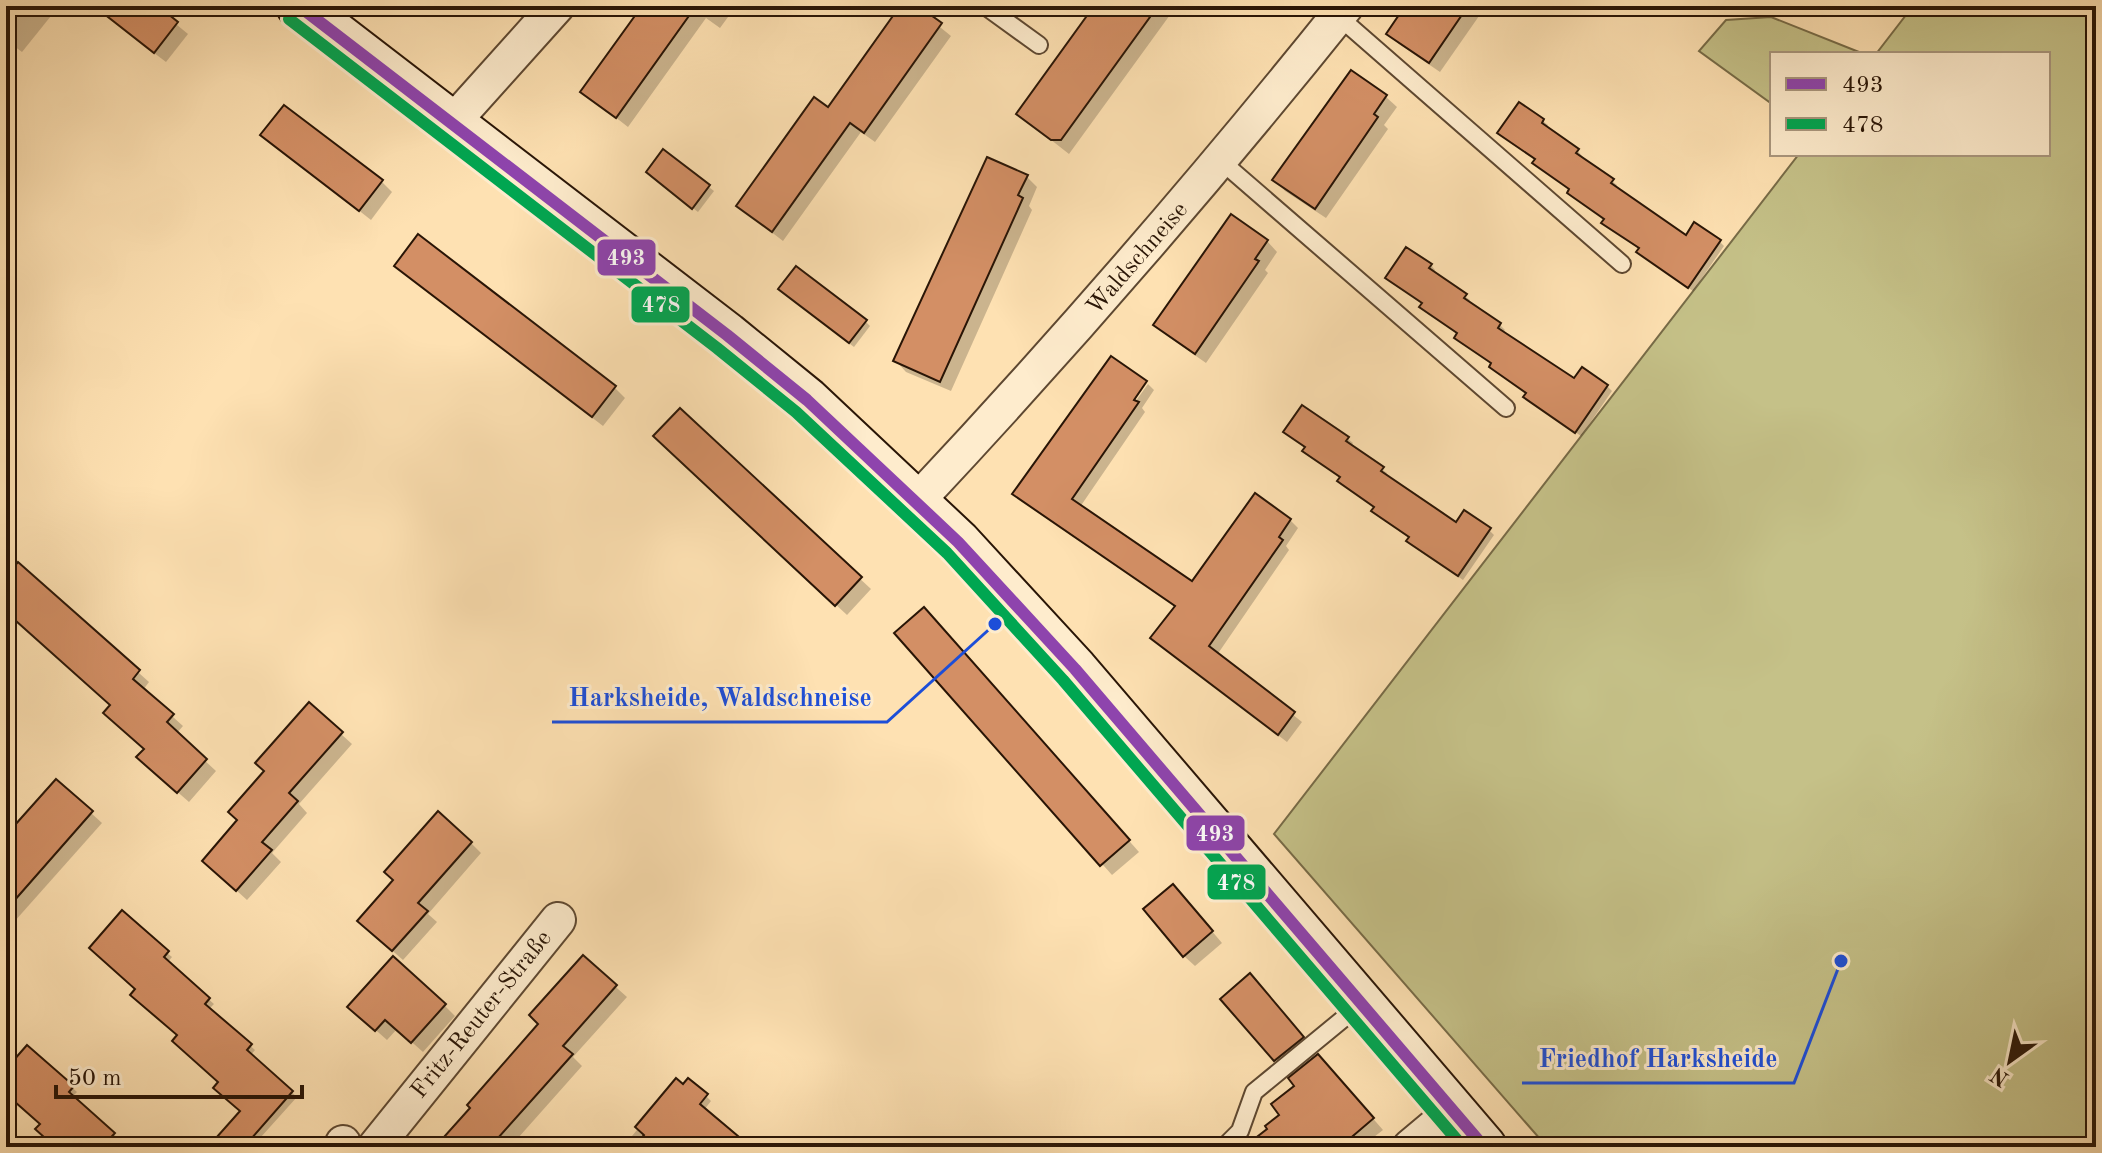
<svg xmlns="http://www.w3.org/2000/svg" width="2102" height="1153" font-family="'Old Standard TT',serif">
	<rect width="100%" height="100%" fill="#fee1b2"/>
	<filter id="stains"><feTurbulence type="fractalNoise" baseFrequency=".0025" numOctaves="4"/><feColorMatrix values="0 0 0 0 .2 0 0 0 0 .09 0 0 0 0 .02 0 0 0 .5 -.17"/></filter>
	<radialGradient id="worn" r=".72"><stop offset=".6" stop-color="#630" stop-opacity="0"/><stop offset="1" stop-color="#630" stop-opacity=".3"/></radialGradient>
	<g fill="#c5c188" stroke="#776b47" stroke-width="2">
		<path d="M 1913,6 L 2096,6 L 2096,1147 L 1547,1147 L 1274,834 L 1799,154 L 2048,154 L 2048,54 L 1876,54 Z"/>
		<path d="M 1771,17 L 1859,52 L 1772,54 L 1772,104 L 1699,51 L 1726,20 Z"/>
	</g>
	<g fill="#0003">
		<path d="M 6,6 L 59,6 L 22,52 L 6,40 Z"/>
		<path d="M 92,6 L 154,6 L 188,34 L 166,62 Z"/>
		<path d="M 429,6 L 466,6 L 463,16 Z"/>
		<path d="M 644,6 L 736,6 L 720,28 L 706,18 L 628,127 L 583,92 Z"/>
		<path d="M 902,6 L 914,6 L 951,36 L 875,142 L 861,132 L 783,241 L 738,206 L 828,110 Z"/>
		<path d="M 1097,6 L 1183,6 L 1179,11 L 1175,8 L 1069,154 L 1018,114 Z"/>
		<path d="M 1409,6 L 1486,6 L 1440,72 L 1399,44 L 1389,34 Z"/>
		<path d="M 1351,73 L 1386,97 L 1397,107 L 1384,125 L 1388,129 L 1326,218 L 1285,191 L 1275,180 Z"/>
		<path d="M 1519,105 L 1543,121 L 1548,125 L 1546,129 L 1578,151 L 1582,156 L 1581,158 L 1612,181 L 1617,185 L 1615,188 L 1686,238 L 1720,242 L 1724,246 L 1693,291 L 1643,257 L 1641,249 L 1609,227 L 1606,219 L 1537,160 Z"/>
		<path d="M 263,135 L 382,182 L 392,192 L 371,220 Z"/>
		<path d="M 664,152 L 714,191 L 698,212 L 653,177 Z"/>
		<path d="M 1026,176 L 1037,187 L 1029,206 L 1032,210 L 951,391 L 906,372 L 896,361 Z"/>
		<path d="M 1267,241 L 1277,252 L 1265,270 L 1268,273 L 1206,363 L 1166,335 L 1155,324 Z"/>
		<path d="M 1431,265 L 1435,270 L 1433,273 L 1470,300 L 1468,303 L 1500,325 L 1505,330 L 1502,333 L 1574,381 L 1607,386 L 1612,391 L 1581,436 L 1531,402 L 1528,394 L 1459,334 L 1424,304 L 1392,282 Z"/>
		<path d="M 408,276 L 615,388 L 625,398 L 603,426 Z"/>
		<path d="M 785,294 L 865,321 L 870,326 L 854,347 Z"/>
		<path d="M 1148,384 L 1154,390 L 1142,408 L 1145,412 L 1080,507 L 1192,584 L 1290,520 L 1298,528 L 1286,546 L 1289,550 L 1217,655 L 1302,722 L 1287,742 L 1161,646 L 1176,607 L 1015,494 L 1127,407 L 1130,409 Z"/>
		<path d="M 1302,408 L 1348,439 L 1353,443 L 1350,447 L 1387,473 L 1385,476 L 1457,525 L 1489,530 L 1494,535 L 1463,580 L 1413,545 L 1411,537 L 1307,448 Z"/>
		<path d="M 680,411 L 871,589 L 847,615 L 666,447 Z"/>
		<path d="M 18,565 L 149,682 L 143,690 L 183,726 L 176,734 L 216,771 L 189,802 L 149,767 L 146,749 L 112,706 L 6,611 L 6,574 L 9,576 Z"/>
		<path d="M 934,621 L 1139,852 L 1112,875 L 897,634 Z"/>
		<path d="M 309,705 L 352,744 L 299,804 L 307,813 L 272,853 L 281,862 L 247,900 L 215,871 L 266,772 Z"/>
		<path d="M 91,813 L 102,823 L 6,931 L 6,838 Z"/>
		<path d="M 471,843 L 481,853 L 428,914 L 437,922 L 403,960 L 371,932 Z"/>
		<path d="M 1183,897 L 1222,943 L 1195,966 L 1184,956 Z"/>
		<path d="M 167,953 L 172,957 L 167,963 L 214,1004 L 209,1009 L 255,1050 L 250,1056 L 297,1097 L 252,1147 L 211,1147 L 242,1112 L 221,1082 L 179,1036 L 133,995 Z"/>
		<path d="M 583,958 L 627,997 L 573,1057 L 582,1066 L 510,1147 L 438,1147 L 541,1024 Z"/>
		<path d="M 1261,987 L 1313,1049 L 1286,1071 L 1223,999 Z"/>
		<path d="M 444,1005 L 455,1016 L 423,1052 L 397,1029 L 387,1040 L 361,1017 Z"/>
		<path d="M 28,1048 L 77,1092 L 72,1097 L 119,1139 L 114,1144 L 117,1147 L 57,1147 L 43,1124 L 6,1092 L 6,1072 Z"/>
		<path d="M 1328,1067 L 1383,1130 L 1361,1147 L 1247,1147 L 1270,1129 Z"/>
		<path d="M 677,1081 L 706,1096 L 711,1101 L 704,1110 L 744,1143 L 748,1138 L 760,1147 L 623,1147 Z"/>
	</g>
	<g fill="#d38f65" stroke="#291506" stroke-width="2">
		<path d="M 94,6 L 158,6 L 178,22 L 154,53 Z"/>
		<path d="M 642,6 L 696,6 L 616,118 L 580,92 Z"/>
		<path d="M 900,6 L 918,6 L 942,23 L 864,133 L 850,123 L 772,232 L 736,206 L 814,97 L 828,107 Z"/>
		<path d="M 1094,6 L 1133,6 L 1150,17 L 1061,140 L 1051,140 L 1016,114 Z"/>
		<path d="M 1405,6 L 1468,6 L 1429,63 L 1386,34 Z"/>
		<path d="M 1351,70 L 1387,95 L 1374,114 L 1378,117 L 1315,209 L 1272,180 Z"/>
		<path d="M 1519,102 L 1544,119 L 1542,123 L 1579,149 L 1576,153 L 1614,179 L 1611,183 L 1686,235 L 1694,222 L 1721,240 L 1688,288 L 1636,252 L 1639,248 L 1601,223 L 1604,219 L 1567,193 L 1569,189 L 1532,163 L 1535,159 L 1497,133 Z"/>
		<path d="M 284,105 L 383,180 L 359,211 L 260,135 Z"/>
		<path d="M 663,149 L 710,185 L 692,209 L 646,172 Z"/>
		<path d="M 987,157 L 1028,175 L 1018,195 L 1023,198 L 940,382 L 893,361 Z"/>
		<path d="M 1231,214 L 1268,240 L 1255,259 L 1259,261 L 1195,354 L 1153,325 Z"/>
		<path d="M 418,234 L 616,386 L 592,417 L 394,266 Z"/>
		<path d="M 1406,247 L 1432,264 L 1429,268 L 1467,294 L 1464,298 L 1501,323 L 1498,328 L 1574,378 L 1582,367 L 1608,385 L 1575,433 L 1523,397 L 1526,393 L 1489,367 L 1491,363 L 1454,338 L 1457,333 L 1419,307 L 1422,303 L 1385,278 Z"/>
		<path d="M 796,266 L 867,320 L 849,343 L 778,289 Z"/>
		<path d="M 1111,356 L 1147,381 L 1134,400 L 1139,402 L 1072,499 L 1192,581 L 1255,493 L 1291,519 L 1279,537 L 1283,540 L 1209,646 L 1295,712 L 1278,735 L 1150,638 L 1175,606 L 1012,494 Z"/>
		<path d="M 1302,405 L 1349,437 L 1346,441 L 1384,467 L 1381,471 L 1456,522 L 1464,510 L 1491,528 L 1458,576 L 1406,541 L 1409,537 L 1371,511 L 1374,507 L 1337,481 L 1340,477 L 1302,451 L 1305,447 L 1283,432 Z"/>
		<path d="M 680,408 L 862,577 L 835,606 L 653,436 Z"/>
		<path d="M 18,562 L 140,670 L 133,679 L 174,714 L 167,722 L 207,759 L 177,793 L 136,757 L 144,749 L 103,713 L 110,705 L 6,612 L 6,576 Z"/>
		<path d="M 924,607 L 1130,840 L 1100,866 L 894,633 Z"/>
		<path d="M 309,702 L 343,732 L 289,793 L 298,801 L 262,842 L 272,850 L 236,891 L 202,861 L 237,820 L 228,812 L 264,771 L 255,763 Z"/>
		<path d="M 56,779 L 93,811 L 6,910 L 6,835 Z"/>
		<path d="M 438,811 L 472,842 L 418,903 L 428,911 L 392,951 L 357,921 L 393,880 L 384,872 Z"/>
		<path d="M 1173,884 L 1213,931 L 1183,957 L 1143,909 Z"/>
		<path d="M 122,910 L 169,951 L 164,957 L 210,998 L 205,1004 L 252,1044 L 247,1050 L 293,1091 L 244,1147 L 208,1147 L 240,1111 L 213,1088 L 218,1082 L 172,1041 L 177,1035 L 130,995 L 135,989 L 89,948 Z"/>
		<path d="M 583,955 L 617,985 L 563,1046 L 573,1054 L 490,1147 L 435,1147 L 470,1108 L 467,1105 L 538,1024 L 529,1015 Z"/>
		<path d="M 393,956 L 446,1004 L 411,1043 L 385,1020 L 375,1031 L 347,1007 Z"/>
		<path d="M 1250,973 L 1304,1037 L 1274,1061 L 1220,999 Z"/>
		<path d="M 27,1045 L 74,1086 L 69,1092 L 115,1133 L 102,1147 L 55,1147 L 35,1129 L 40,1124 L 6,1094 L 6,1069 Z"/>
		<path d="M 1318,1054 L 1374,1118 L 1340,1147 L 1244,1147 L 1267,1129 L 1265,1126 L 1279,1115 L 1271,1104 L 1294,1086 L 1288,1078 Z"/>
		<path d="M 676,1078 L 683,1084 L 688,1078 L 708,1094 L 700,1104 L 751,1147 L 634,1147 L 644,1135 L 635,1127 Z"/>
	</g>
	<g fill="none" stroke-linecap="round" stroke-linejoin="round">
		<defs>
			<g id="lane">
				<path d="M 985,6 L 1039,45"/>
				<path d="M 1338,16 L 1622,264"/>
				<path d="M 1221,161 L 1506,408"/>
				<path d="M 1224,1147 L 1240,1131 L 1254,1092 L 1360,1005"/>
			</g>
			<g id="street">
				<path d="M 452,123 L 557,6"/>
				<path d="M 917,501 C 1067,341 1209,177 1346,6"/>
				<path d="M 342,1147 L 343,1143"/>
				<path d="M 375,1147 L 558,920"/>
				<path d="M 1410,1147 L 1453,1111"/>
			</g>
			<path id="secondary" d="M 299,6 L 727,335 L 807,400 L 958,542 L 1075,669 L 1484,1147"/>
		</defs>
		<use href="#lane" stroke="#5e4831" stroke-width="20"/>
		<use href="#street" stroke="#5e4831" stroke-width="38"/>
		<use href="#secondary" stroke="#291506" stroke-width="48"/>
		<use href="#lane" stroke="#feeccd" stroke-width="16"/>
		<use href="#street" stroke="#feeccd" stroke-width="34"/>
		<use href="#secondary" stroke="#feeccd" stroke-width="44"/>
		<defs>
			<path id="bus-1" d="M 299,6 L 727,335 L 807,400 L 958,542 L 1075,669 L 1484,1147"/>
			<path id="bus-2" d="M 289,19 L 717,348 L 796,412 L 947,553 L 1063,680 L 1463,1147"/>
		</defs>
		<use href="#bus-1" stroke="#feeccd" stroke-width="18"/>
		<use href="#bus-2" stroke="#feeccd" stroke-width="18"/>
		<use href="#bus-1" stroke="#8e44ad" stroke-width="12"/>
		<use href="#bus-2" stroke="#00a651" stroke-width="12"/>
	</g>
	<g text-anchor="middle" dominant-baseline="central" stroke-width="6" stroke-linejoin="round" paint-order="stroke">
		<g font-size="24" fill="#291506" stroke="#feeccd">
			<text transform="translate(1138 259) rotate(-49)">Waldschneise</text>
			<text transform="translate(482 1015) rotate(-51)">Fritz-Reuter-Straße</text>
		</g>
	</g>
	<path fill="none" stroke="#1d4ed8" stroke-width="3" d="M995 624L887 722H552M1841 961L1794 1083H1522"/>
	<g fill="#1d4ed8" stroke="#feeccd" stroke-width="3">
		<circle cx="995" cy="624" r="8"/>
		<circle cx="1841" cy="961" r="8"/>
	</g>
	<g font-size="26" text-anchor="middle" font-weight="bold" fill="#1d4ed8" stroke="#feeccd" stroke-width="6" stroke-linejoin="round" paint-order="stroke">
		<text x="720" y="706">Harksheide, Waldschneise</text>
		<text x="1658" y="1067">Friedhof Harksheide</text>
	</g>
	<g stroke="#feeccd" stroke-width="3">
		<rect x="596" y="238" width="61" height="39" rx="8" fill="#8e44ad"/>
		<rect x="630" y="285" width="61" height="39" rx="8" fill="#00a651"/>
		<rect x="1185" y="814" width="61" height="38" rx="8" fill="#8e44ad"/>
		<rect x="1206" y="863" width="61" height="38" rx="8" fill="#00a651"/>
	</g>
	<g font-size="22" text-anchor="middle" font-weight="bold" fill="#fff">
		<text x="626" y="265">493</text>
		<text x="661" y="312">478</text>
		<text x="1215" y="841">493</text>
		<text x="1236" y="890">478</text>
	</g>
	<rect width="2102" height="1153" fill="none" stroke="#fee1b2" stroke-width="32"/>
	<rect x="8" y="8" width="2086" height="1137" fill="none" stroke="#291506" stroke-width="4"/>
	<rect x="16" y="16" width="2070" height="1121" fill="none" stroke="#291506" stroke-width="2"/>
	<rect x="1770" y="52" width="280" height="104" fill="#feeccd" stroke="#a9967d" stroke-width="2"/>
	<rect x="1786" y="78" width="40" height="12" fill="#8e44ad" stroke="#a9967d" stroke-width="2"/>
	<text x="1842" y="92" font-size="24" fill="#291506">493</text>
	<rect x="1786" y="118" width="40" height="12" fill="#00a651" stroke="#a9967d" stroke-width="2"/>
	<text x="1842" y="132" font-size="24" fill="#291506">478</text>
	<g transform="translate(2010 1061) rotate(213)" stroke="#feeccd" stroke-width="6" paint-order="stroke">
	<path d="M0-6L14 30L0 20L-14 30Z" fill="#291506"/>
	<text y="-12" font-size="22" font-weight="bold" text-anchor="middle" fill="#291506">N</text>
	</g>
	<path d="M56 1085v12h246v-12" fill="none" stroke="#291506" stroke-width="4"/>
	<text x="68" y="1085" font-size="24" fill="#291506" stroke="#feeccd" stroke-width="6" paint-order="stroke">50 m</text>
	<rect width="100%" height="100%" filter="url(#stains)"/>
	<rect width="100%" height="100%" fill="url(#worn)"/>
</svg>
